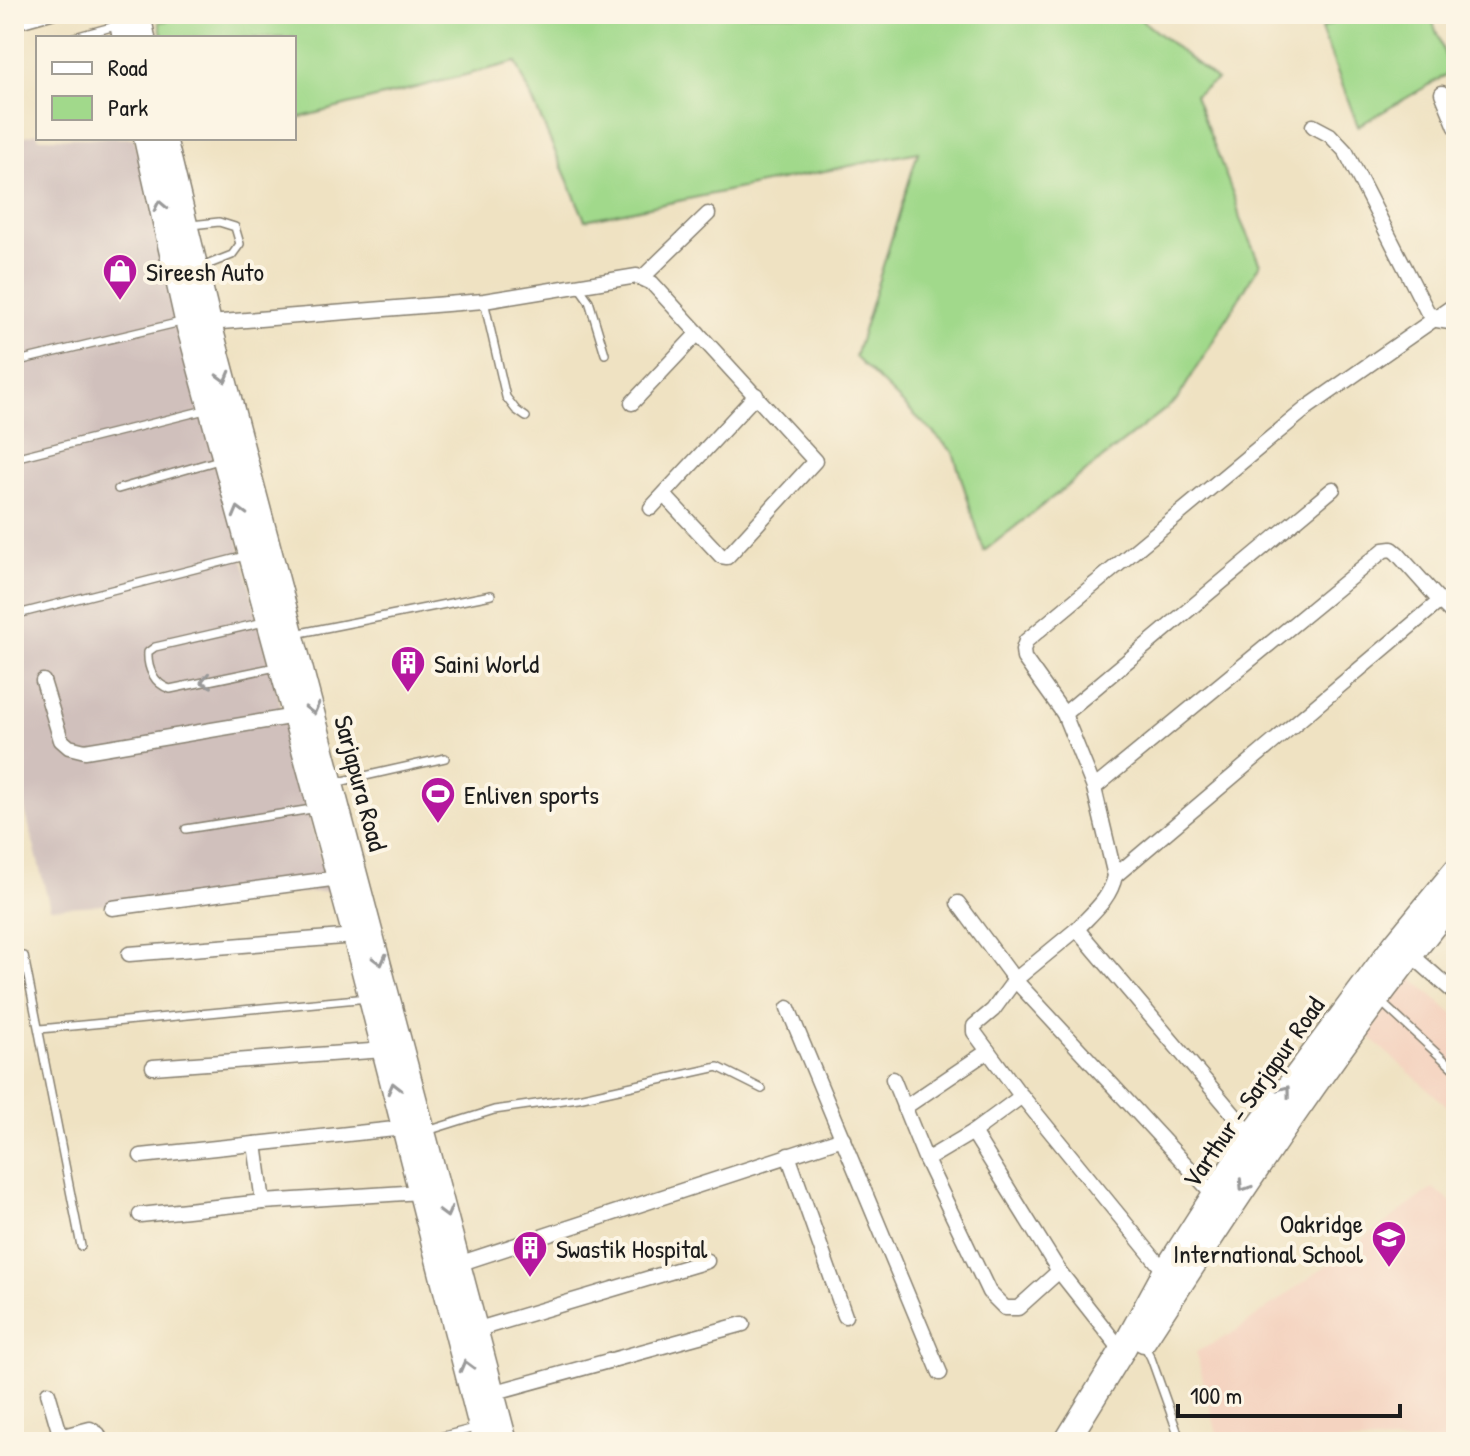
<svg xmlns="http://www.w3.org/2000/svg" width="1470" height="1456" font-family="'Patrick Hand',sans-serif">
	<rect width="100%" height="100%" fill="#fcf5e5"/>
	<filter id="ink" filterUnits="userSpaceOnUse"><feTurbulence type="fractalNoise" baseFrequency=".0125" numOctaves="2"/><feDisplacementMap in="SourceGraphic" scale="16" xChannelSelector="R" yChannelSelector="G"/><feConvolveMatrix kernelMatrix="1 2 1 2 8 2 1 2 1" color-interpolation-filters="sRGB"/></filter>
	<filter id="wash" filterUnits="userSpaceOnUse"><feTurbulence type="fractalNoise" baseFrequency=".006" numOctaves="4" result="noise"/><feDisplacementMap in="SourceGraphic" scale="32" xChannelSelector="R" yChannelSelector="G"/><feGaussianBlur stdDeviation="1.8" result="paint"/><feColorMatrix in="noise" values="0 0 0 0 0 0 0 0 0 0 0 0 0 0 0 0 0 1.4 0 .05"/><feComposite in="paint" operator="in"/></filter>
	<g filter="url(#wash)">
		<rect width="100%" height="100%" fill="#efe2c2"/>
		<g fill="#f4d3c0">
			<path d="M 1407,974 L 1456,1016 L 1456,1114 L 1368,1036 Z"/>
			<path d="M 1433,1188 L 1456,1206 L 1456,1442 L 1219,1442 L 1196,1352 L 1235,1332 Z"/>
		</g>
		<path fill="#d0c0bc" d="M 38,133 L 38,138 L 134,138 L 329,891 L 50,908 L 14,767 L 14,139 Z"/>
		<g fill="#a1d98b" stroke="#5e7a54" stroke-width="2">
			<path d="M 195,14 L 1134,14 L 1217,80 L 1195,95 L 1236,202 L 1240,219 L 1260,264 L 1177,400 L 984,551 L 953,452 L 855,357 L 918,152 L 585,220 L 516,62 L 294,119 L 294,38 L 163,38 L 159,22 Z"/>
			<path d="M 1349,14 L 1430,14 L 1451,72 L 1358,126 L 1321,29 Z"/>
		</g>
	</g>
	<g filter="url(#ink)">
		<g fill="none" stroke-linecap="round" stroke-linejoin="round">
			<defs>
				<g id="lane">
					<path d="M 14,26 L 57,14"/>
					<path d="M 71,38 L 119,25"/>
					<path d="M 191,225 L 219,222 L 235,227 L 240,244 L 232,255 L 199,268"/>
					<path d="M 579,287 L 589,301 L 605,354"/>
					<path d="M 484,301 L 506,397 L 516,410 L 526,417"/>
					<path d="M 14,362 L 181,322"/>
					<path d="M 14,458 L 205,410"/>
					<path d="M 118,489 L 219,460"/>
					<path d="M 14,615 L 249,555"/>
					<path d="M 264,622 L 155,647 L 148,652 C 147,668 154,684 170,689 L 276,667"/>
					<path d="M 295,634 L 491,595"/>
					<path d="M 334,783 L 445,758"/>
					<path d="M 186,829 L 318,808"/>
					<path d="M 24,956 L 81,1246"/>
					<path d="M 1380,1001 L 1456,1071"/>
					<path d="M 40,1029 L 368,998"/>
					<path d="M 427,1131 L 494,1110 L 578,1098 L 718,1067 L 762,1089"/>
					<path d="M 1143,1343 L 1151,1358 L 1181,1442"/>
					<path d="M 420,1442 L 475,1428"/>
				</g>
				<g id="street">
					<path d="M 1442,93 L 1456,127"/>
					<path d="M 1313,126 L 1330,135 L 1346,152 L 1427,311 L 1437,320 L 1456,323"/>
					<path d="M 643,277 L 708,214"/>
					<path d="M 209,323 L 484,301 L 637,276 L 652,283 L 815,461 L 727,557 L 721,556 L 664,495"/>
					<path d="M 632,403 L 698,333"/>
					<path d="M 651,508 L 756,395"/>
					<path d="M 1440,601 L 1456,617"/>
					<path d="M 43,681 L 61,740 L 69,747 L 85,751 L 295,716"/>
					<path d="M 1064,714 L 1333,489"/>
					<path d="M 1094,788 L 1384,550 L 1392,549 L 1397,553 L 1440,601 L 1115,876"/>
					<path d="M 958,903 L 1015,980 L 1214,1195"/>
					<path d="M 112,908 L 339,878"/>
					<path d="M 1077,929 C 1093,912 1110,899 1115,876 L 1094,788 L 1064,714 L 1024,658 L 1023,650 L 1026,641 L 1308,407 L 1456,304"/>
					<path d="M 1406,950 L 1456,994"/>
					<path d="M 129,954 L 355,936"/>
					<path d="M 788,1008 L 940,1373"/>
					<path d="M 153,1067 L 384,1050"/>
					<path d="M 893,1079 L 926,1160 L 989,1292 L 1005,1308 L 1018,1308 L 1059,1271 L 1122,1351"/>
					<path d="M 904,1108 L 988,1051"/>
					<path d="M 973,1132 L 1022,1096"/>
					<path d="M 255,1144 L 263,1202"/>
					<path d="M 788,1155 L 845,1316"/>
					<path d="M 141,1156 L 404,1128"/>
					<path d="M 926,1160 L 973,1132 L 1059,1271"/>
					<path d="M 140,1215 L 263,1202 L 421,1192"/>
					<path d="M 452,1266 L 843,1138"/>
					<path d="M 1165,1272 L 1016,1089 L 974,1032 L 974,1026 L 993,1010 L 1015,980 L 1077,929 L 1252,1136"/>
					<path d="M 475,1330 L 707,1261"/>
					<path d="M 48,1393 L 60,1434 L 63,1436 L 90,1429 L 98,1434 L 101,1442"/>
					<path d="M 492,1393 L 743,1324"/>
				</g>
				<g id="primary">
					<path d="M 120,14 L 125,38"/>
					<path d="M 138,14 L 143,38"/>
					<path d="M 146,138 L 187,320 L 355,936 L 485,1442"/>
					<path d="M 164,138 L 209,323 L 505,1442"/>
					<path d="M 1144,1340 C 1242,1189 1341,1038 1456,898"/>
					<path d="M 1066,1442 L 1122,1351 L 1165,1272 L 1252,1136 L 1396,943 L 1456,870"/>
				</g>
			</defs>
			<use href="#lane" stroke="#867f6f" stroke-width="10"/>
			<use href="#street" stroke="#867f6f" stroke-width="17"/>
			<use href="#primary" stroke="#867f6f" stroke-width="27"/>
			<use href="#lane" stroke="#fff" stroke-width="7"/>
			<use href="#street" stroke="#fff" stroke-width="14"/>
			<use href="#primary" stroke="#fff" stroke-width="24"/>
		</g>
		<defs><path id="oneway-chevron" d="M-2-3.5L2.5 0L-2 3.5" fill="none" stroke-width="1.6" stroke-linecap="round" stroke-linejoin="round" transform="scale(2)"/></defs>
		<g stroke="#999">
			<use href="#oneway-chevron" transform="translate(160 206) rotate(-102)"/>
			<use href="#oneway-chevron" transform="translate(224 377) rotate(75)"/>
			<use href="#oneway-chevron" transform="translate(239 512) rotate(-105)"/>
			<use href="#oneway-chevron" transform="translate(206 681) rotate(168)"/>
			<use href="#oneway-chevron" transform="translate(313 709) rotate(75)"/>
			<use href="#oneway-chevron" transform="translate(380 960) rotate(75)"/>
			<use href="#oneway-chevron" transform="translate(394 1088) rotate(-104)"/>
			<use href="#oneway-chevron" transform="translate(1285 1091) rotate(-53)"/>
			<use href="#oneway-chevron" transform="translate(1244 1186) rotate(123)"/>
			<use href="#oneway-chevron" transform="translate(446 1212) rotate(75)"/>
			<use href="#oneway-chevron" transform="translate(466 1366) rotate(-105)"/>
		</g>
	</g>
	<defs>
		<symbol id="shop-pin" viewBox="-11 -11 22 30"><path d="M0 17L-7.5 6A9.5 9.5 0 1 1 7.5 6Z" fill="#b5179e" stroke="#fcf5e5"/><path d="M-5-2.5h2.3a2.7 3.5 0 0 1 5.4 0H5L5.5 6h-11ZM-1.5-2.5h3a1.5 2.3 0 0 0-3 0Z" fill="#fff"/></symbol>
		<symbol id="building-pin" viewBox="-11 -11 22 30"><path d="M0 17L-7.5 6A9.5 9.5 0 1 1 7.5 6Z" fill="#b5179e" stroke="#fcf5e5"/><path d="M-4-6H4V6H1V3H-1V6H-4ZM-2.5-4.3h1.7v1.8h-1.7ZM.8-4.3h1.7v1.8H.8ZM-2.5-1h1.7V.8h-1.7ZM.8-1h1.7V.8H.8Z" fill="#fff"/></symbol>
		<symbol id="stadium-pin" viewBox="-11 -11 22 30"><path d="M0 17L-7.5 6A9.5 9.5 0 1 1 7.5 6Z" fill="#b5179e" stroke="#fcf5e5"/><path d="M0-5a6.5 5 0 1 0 0 10a6.5 5 0 1 0 0-10ZM-3.5-1.8h7v3.6h-7Z" fill="#fff"/></symbol>
		<symbol id="school-pin" viewBox="-11 -11 22 30"><path d="M0 17L-7.5 6A9.5 9.5 0 1 1 7.5 6Z" fill="#b5179e" stroke="#fcf5e5"/><path d="M0-5L7-2L0 1L-7-2ZM-4 1L0 2.5L4 1V4Q0 6-4 4Z" fill="#fff"/></symbol>
	</defs>
	<g fill-rule="evenodd">
		<use href="#shop-pin" x="100" y="251" width="40" height="54"/>
		<use href="#building-pin" x="388" y="643" width="40" height="54"/>
		<use href="#stadium-pin" x="418" y="774" width="40" height="54"/>
		<use href="#school-pin" x="1369" y="1218" width="40" height="54"/>
		<use href="#building-pin" x="510" y="1228" width="40" height="54"/>
	</g>
	<g text-anchor="middle" dominant-baseline="central" stroke-width="8" stroke-linejoin="round" paint-order="stroke">
		<g font-size="26" fill="#1c1c1c" stroke="#fcf5e5" text-anchor="start">
			<text x="146" y="271">Sireesh Auto</text>
			<text x="434" y="663">Saini World</text>
			<text x="464" y="794">Enliven sports</text>
			<text x="1363" y="1223" text-anchor="end">Oakridge<tspan x="1363" dy="30">International School</tspan></text>
			<text x="556" y="1248">Swastik Hospital</text>
		</g>
		<g font-size="26" fill="#1c1c1c" stroke="#fcf5e5">
			<text transform="translate(361 783) rotate(75)">Sarjapura Road</text>
			<text transform="translate(1253 1092) rotate(-55)">Varthur - Sarjapur Road</text>
		</g>
	</g>
	<rect width="1470" height="1456" fill="none" stroke="#fcf5e5" stroke-width="48"/>
	<rect x="36" y="36" width="260" height="104" fill="#fcf5e5" stroke="#a29e95" stroke-width="2"/>
	<rect x="52" y="62" width="40" height="12" fill="#ffffff" stroke="#a29e95" stroke-width="2"/>
	<text x="108" y="76" font-size="24" fill="#1c1c1c">Road</text>
	<rect x="52" y="96" width="40" height="24" fill="#a1d98b" stroke="#a29e95" stroke-width="2"/>
	<text x="108" y="116" font-size="24" fill="#1c1c1c">Park</text>
	<path d="M1178 1404v12h222v-12" fill="none" stroke="#1c1c1c" stroke-width="4"/>
	<text x="1190" y="1404" font-size="24" fill="#1c1c1c" stroke="#fcf5e5" stroke-width="6" paint-order="stroke">100 m</text>
</svg>
